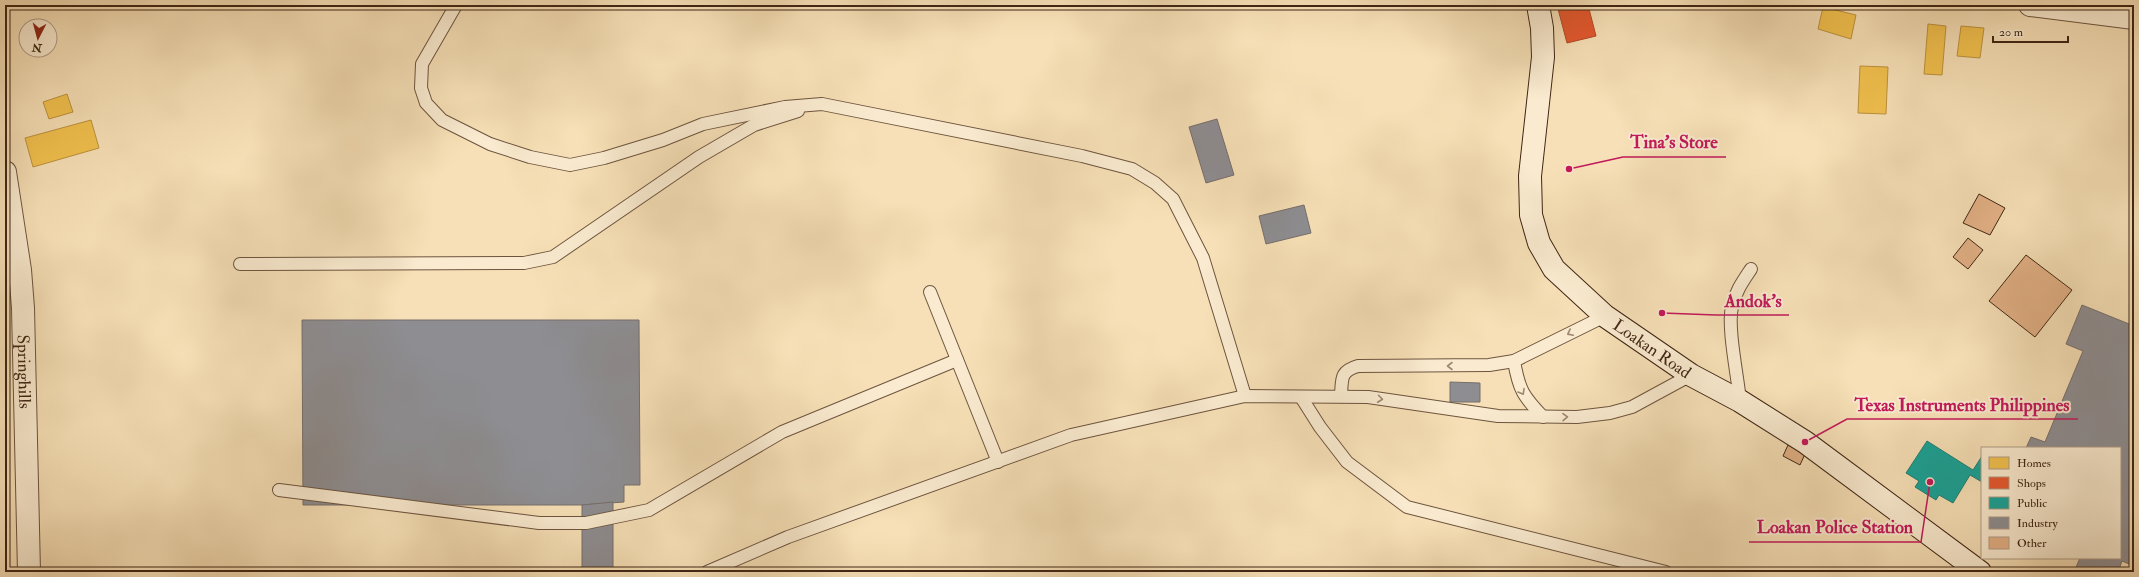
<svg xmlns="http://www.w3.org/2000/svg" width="2139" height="577" font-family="'IM FELL Double Pica',serif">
	<rect width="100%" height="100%" fill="#f7e0b7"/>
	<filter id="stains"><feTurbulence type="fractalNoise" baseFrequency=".005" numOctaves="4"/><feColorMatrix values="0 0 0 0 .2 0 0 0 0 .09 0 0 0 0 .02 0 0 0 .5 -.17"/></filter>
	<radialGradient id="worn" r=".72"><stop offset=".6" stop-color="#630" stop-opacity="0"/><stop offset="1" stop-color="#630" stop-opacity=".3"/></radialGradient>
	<g fill="#f2c14e" stroke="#bc923d">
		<path d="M 1823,7 L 1856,15 L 1851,39 L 1818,29 Z"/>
		<path d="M 1928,24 L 1946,26 L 1942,75 L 1924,74 Z"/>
		<path d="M 1961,26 L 1984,28 L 1980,58 L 1957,56 Z"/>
		<path d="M 1860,66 L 1888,67 L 1886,114 L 1858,113 Z"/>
		<path d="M 67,94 L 73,112 L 49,119 L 43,102 Z"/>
		<path d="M 91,120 L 99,148 L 33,167 L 25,138 Z"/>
		<path d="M 5,487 L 8,487 L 6,516 L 5,516 Z"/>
	</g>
	<path fill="#e4572e" stroke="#b24826" d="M 1557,5 L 1588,5 L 1596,36 L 1567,43 Z"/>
	<path fill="#17a398" stroke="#237e71" d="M 1927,441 L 1973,470 L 1982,456 L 1982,482 L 1970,475 L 1953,503 L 1939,495 L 1936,500 L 1915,487 L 1919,481 L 1906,473 Z"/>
	<g fill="#8d8d92" stroke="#766e6c">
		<path d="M 1217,119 L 1234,175 L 1206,183 L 1189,127 Z"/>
		<path d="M 1304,205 L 1311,233 L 1266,244 L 1259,216 Z"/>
		<path d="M 2082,305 L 2134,326 L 2134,566 L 2122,561 L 2118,572 L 2108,568 L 2106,572 L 2074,572 L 2080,558 L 2120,558 L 2120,448 L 2026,448 L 2031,437 L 2045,442 L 2083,351 L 2066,344 Z"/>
		<path d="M 302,320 L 639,320 L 640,485 L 624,485 L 624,502 L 582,505 L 303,505 Z"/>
		<path d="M 1450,382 L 1480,383 L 1480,402 L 1450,402 Z"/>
		<path d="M 613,502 L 613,572 L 582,572 L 582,505 Z"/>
	</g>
	<g fill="#e3b186" stroke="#3f2615">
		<path d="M 1979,194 L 2005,208 L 1990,235 L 1963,223 Z"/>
		<path d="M 1968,238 L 1983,250 L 1968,269 L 1953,257 Z"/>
		<path d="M 2026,255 L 2072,290 L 2035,337 L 1989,301 Z"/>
		<path d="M 1788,445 L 1805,454 L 1800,465 L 1783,456 Z"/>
	</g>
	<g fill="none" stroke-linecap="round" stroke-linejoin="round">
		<defs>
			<g id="service">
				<path d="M 456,5 L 422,64 L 421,88 L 426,103 L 442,120 L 490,144 L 530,157 L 570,165 L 604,158 L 663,140 L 703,124 L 785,107 L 822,104 L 1082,156 L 1132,169 L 1155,183 L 1173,199 L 1203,258 L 1245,396"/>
				<path d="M 240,264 L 524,263 L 553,257 L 699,157 L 754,125 L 798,111"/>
				<path d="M 930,292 L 998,462"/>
				<path d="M 1514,361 C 1519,390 1523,396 1543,417"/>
				<path d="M 1341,396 C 1342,379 1340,371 1358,366 L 1489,365 L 1514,361 L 1605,316"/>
				<path d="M 1301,397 L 1320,427 L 1347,462 L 1407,507 L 1666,572"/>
				<path d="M 1740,401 C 1738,378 1727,327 1732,307 C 1735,292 1743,281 1751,269"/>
				<path d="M 279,490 L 539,523 L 586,523 L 649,510 L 782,432 L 957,360"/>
				<path d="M 707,572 L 788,537 L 1071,435 L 1245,396 L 1368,397 L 1498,416 L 1577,417 L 1610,413 L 1632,407 L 1691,375"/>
			</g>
			<g id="minor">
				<path d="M 2030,5 L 2134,18"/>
				<path id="s1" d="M 5,172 L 20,270 L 23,308 L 29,572"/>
			</g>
			<g id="secondary">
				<path id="s2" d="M 1538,5 L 1542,28 L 1543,57 L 1530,176 L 1531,215 L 1539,243 L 1554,269 L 1605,316 L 1691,375 L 1740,401 L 1805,442 L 1980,572"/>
			</g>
		</defs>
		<use href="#service" stroke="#6d543e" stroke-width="14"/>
		<use href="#minor" stroke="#6d543e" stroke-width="24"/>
		<use href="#secondary" stroke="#3f2615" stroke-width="24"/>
		<use href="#service" stroke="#faebd0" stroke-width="12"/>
		<use href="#minor" stroke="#faebd0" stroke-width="22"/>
		<use href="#secondary" stroke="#faebd0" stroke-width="22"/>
	</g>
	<defs><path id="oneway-chevron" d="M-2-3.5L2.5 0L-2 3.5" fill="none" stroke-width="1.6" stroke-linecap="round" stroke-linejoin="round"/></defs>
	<g stroke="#9c8872">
		<use href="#oneway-chevron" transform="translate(1570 333) rotate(153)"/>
		<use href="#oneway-chevron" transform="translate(1450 366) rotate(180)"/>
		<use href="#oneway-chevron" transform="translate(1522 392) rotate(60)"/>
		<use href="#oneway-chevron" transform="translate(1380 399) rotate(7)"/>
		<use href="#oneway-chevron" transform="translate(1565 417) rotate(-1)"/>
	</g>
	<g text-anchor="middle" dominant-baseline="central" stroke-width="4" stroke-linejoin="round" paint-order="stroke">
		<g font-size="17" fill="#3f2615" stroke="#faebd0">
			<text stroke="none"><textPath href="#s2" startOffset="397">Loakan Road</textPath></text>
			<text stroke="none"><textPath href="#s1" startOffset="201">Springhills</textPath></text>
		</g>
	</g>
	<path fill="none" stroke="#c2185b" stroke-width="1.5" d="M1569 169L1623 157H1726M1662 313L1716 315H1789M1805 442L1847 419H2078M1930 482L1921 542H1749"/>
	<g fill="#c2185b" stroke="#faebd0" stroke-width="1.5">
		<circle cx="1569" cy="169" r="4"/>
		<circle cx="1662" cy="313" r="4"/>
		<circle cx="1805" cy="442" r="4"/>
		<circle cx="1930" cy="482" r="4"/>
	</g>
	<g font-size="18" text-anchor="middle" font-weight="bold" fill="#c2185b" stroke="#faebd0" stroke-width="4" stroke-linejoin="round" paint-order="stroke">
		<text x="1674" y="148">Tina's Store</text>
		<text x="1753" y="307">Andok's</text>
		<text x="1962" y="411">Texas Instruments Philippines</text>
		<text x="1835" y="533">Loakan Police Station</text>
	</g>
	<rect width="2139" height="577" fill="none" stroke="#f7e0b7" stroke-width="20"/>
	<rect x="6" y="6" width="2127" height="565" fill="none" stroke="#3f2615" stroke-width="2"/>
	<rect x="10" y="10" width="2119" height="557" fill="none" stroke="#3f2615"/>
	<rect x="1981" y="447" width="140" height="112" fill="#faebd0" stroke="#af9c85"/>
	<rect x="1989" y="457" width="20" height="12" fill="#f2c14e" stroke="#af9c85"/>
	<text x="2017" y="467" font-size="12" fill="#3f2615">Homes</text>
	<rect x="1989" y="477" width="20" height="12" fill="#e4572e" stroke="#af9c85"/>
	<text x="2017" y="487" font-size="12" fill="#3f2615">Shops</text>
	<rect x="1989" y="497" width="20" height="12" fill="#17a398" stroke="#af9c85"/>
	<text x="2017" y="507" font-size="12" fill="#3f2615">Public</text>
	<rect x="1989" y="517" width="20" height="12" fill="#8d8d92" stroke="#af9c85"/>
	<text x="2017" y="527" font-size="12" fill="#3f2615">Industry</text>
	<rect x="1989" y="537" width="20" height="12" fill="#e3b186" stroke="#af9c85"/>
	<text x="2017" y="547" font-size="12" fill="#3f2615">Other</text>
	<g transform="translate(38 38) rotate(186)"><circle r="19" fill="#faebd0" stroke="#af9c85"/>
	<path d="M0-3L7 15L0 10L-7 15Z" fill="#8f2418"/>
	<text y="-6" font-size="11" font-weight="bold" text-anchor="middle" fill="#3f2615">N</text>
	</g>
	<path d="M1993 36v6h75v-6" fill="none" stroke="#3f2615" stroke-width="2"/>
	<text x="1999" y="36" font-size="12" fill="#3f2615" stroke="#faebd0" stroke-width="3" paint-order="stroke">20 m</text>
	<rect width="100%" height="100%" filter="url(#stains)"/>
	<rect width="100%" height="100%" fill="url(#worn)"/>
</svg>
